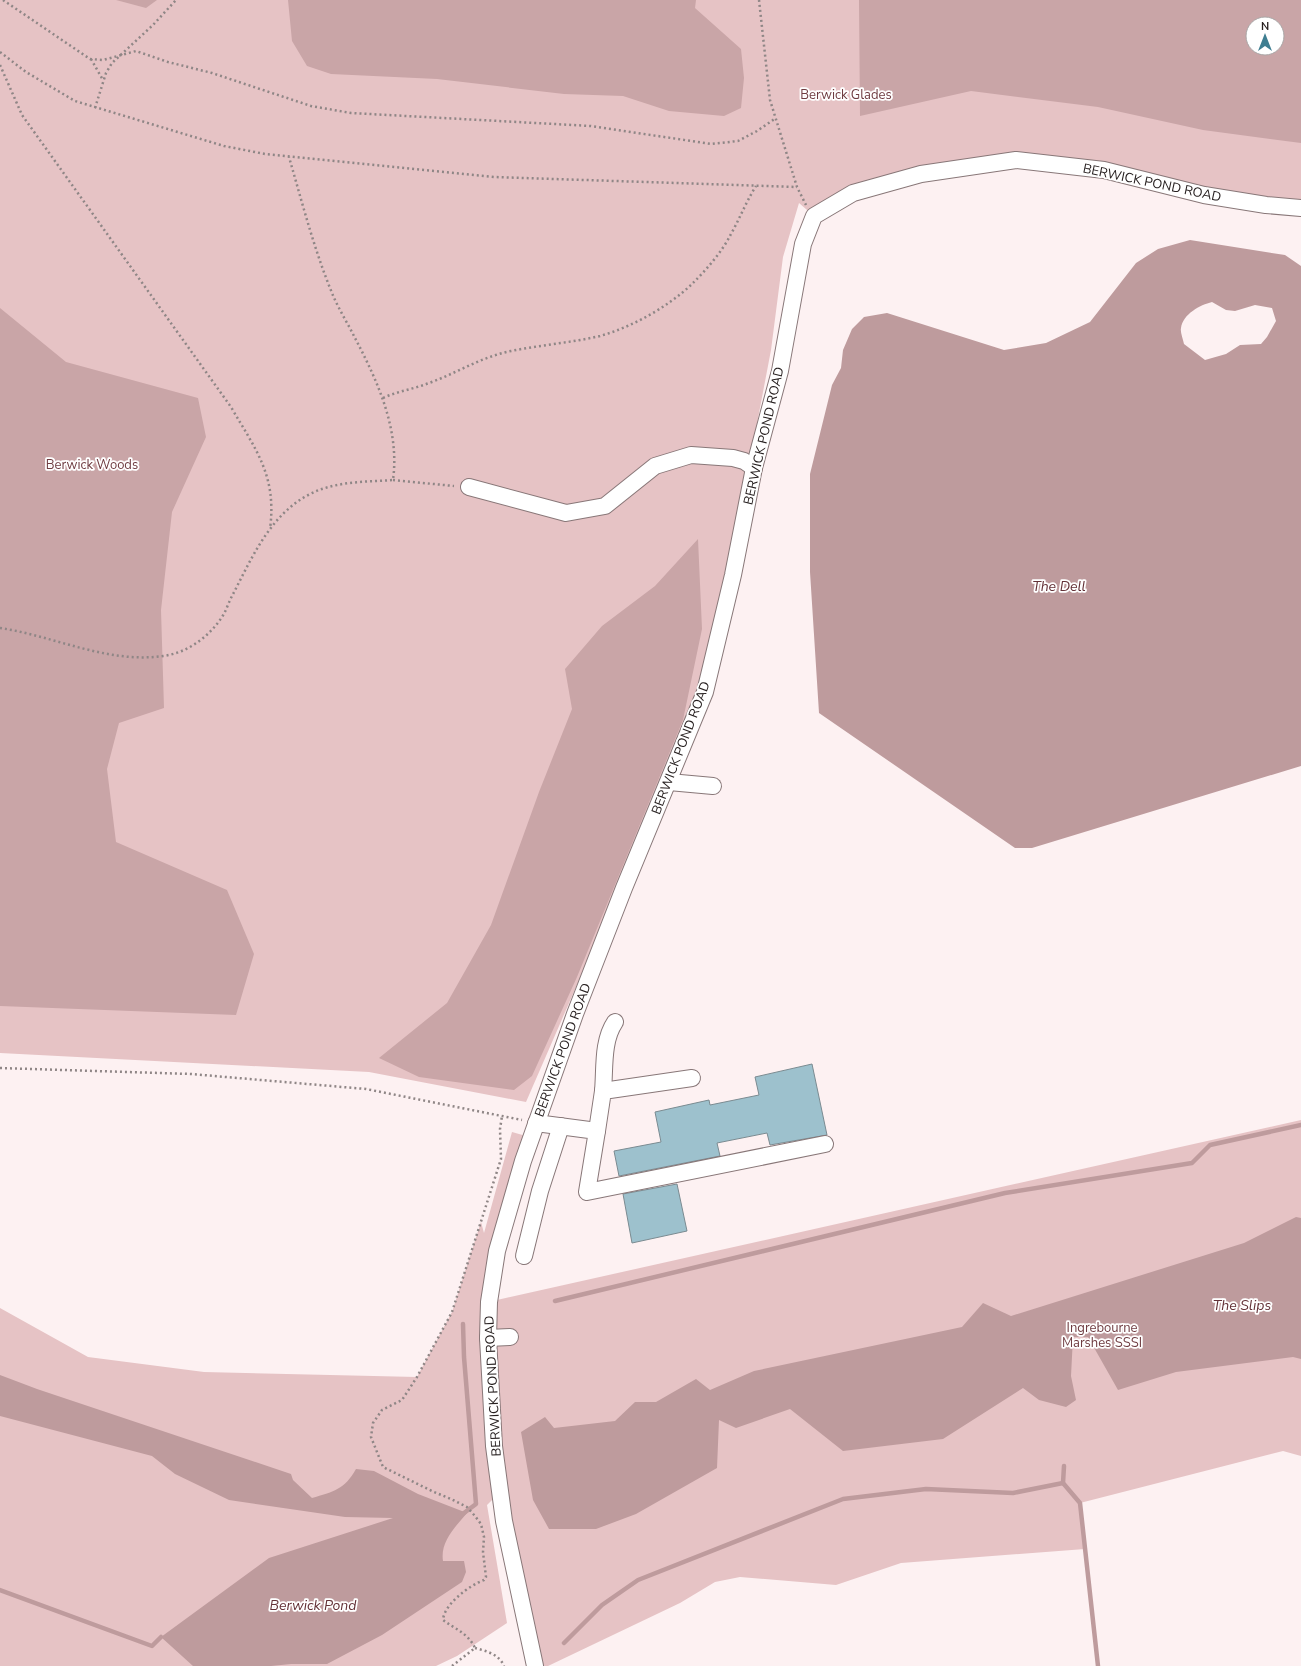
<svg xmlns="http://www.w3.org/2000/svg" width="1301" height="1666" font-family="'Nunito Sans',sans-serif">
	<rect width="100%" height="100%" fill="#fdf1f2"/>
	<g fill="#e6c3c5" fill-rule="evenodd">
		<path d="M 0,0 L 1301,0 L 1301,208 L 1016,160 L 921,174 L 814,216 L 799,203 L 783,257 L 771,350 L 747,476 L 733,575 L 690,716 L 656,803 L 526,1102 L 369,1072 L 0,1053 ZM 1253,24 L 1277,24 L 1277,48 L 1253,48 Z"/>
		<path d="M 1301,1120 L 1301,1456 L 1283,1451 L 1080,1503 L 1085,1549 L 901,1563 L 836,1585 L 740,1577 L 715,1582 L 680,1603 L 548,1666 L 535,1666 L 500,1492 L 487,1505 L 507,1623 L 457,1656 L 436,1666 L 0,1666 L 0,1308 L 88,1357 L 204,1372 L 417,1377 L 452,1312 L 481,1222 L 484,1233 L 512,1132 L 526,1136 L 488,1255 L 497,1300 Z"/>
	</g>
	<g fill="#c9a5a7" fill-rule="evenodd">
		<path d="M 116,0 L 157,0 L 146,8 Z"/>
		<path d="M 288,0 L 696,0 L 695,8 L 741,49 L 744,78 L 741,108 L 724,116 L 669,111 L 623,96 L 564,94 L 437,79 L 331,74 L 307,66 L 292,41 Z"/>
		<path d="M 859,0 L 1301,0 L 1301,143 L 1203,130 L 1098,107 L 971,91 L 860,116 ZM 1253,24 L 1277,24 L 1277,48 L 1253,48 Z"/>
		<path d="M 0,308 L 66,362 L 198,398 L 206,437 L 172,512 L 161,610 L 164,708 L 119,723 L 107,769 L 116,842 L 227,890 L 254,954 L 236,1015 L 0,1006 Z"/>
		<path d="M 698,539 L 702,629 L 683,720 L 577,977 L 532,1076 L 514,1090 L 419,1077 L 379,1058 L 447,1003 L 491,925 L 539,792 L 572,709 L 565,669 L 602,626 L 655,586 Z"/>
	</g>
	<g fill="#be9b9d" fill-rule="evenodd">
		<path d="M 1190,240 L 1285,255 L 1301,266 L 1301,766 L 1032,848 L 1015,848 L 819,713 L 810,572 L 810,474 L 832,385 L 841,368 L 843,350 L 852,329 L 864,317 L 887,313 L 1004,350 L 1046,343 L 1090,322 L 1136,263 L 1158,249 ZM 1212,302 L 1226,310 L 1235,311 L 1255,305 L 1272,308 L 1276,321 L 1267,337 L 1261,344 L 1240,345 L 1226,354 L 1205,360 L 1184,344 C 1183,339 1180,332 1181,328 C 1183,314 1200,305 1212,302 Z"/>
		<path d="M 1296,1217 L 1301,1218 L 1301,1359 L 1293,1357 L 1176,1372 L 1118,1390 L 1088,1337 L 1073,1337 L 1071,1376 L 1076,1400 L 1066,1407 L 1039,1400 L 1023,1388 L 943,1439 L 843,1451 L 790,1409 L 736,1428 L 719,1420 L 717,1468 L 636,1514 L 596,1529 L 549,1529 L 533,1500 L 521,1432 L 545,1417 L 554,1428 L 615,1421 L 635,1402 L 656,1402 L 696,1379 L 710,1390 L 754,1371 L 962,1327 L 983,1303 L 1011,1316 L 1244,1243 Z"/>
		<path d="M 0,1375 L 37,1389 L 291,1474 L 293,1480 L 312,1498 C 333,1492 345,1489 356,1469 L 374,1471 L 418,1494 L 467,1513 C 455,1527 440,1542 443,1561 L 464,1561 L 466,1572 L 462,1582 L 382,1635 L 327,1664 L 291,1664 L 271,1666 L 193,1666 L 161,1637 L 269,1558 L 393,1518 L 345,1517 L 229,1500 L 175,1474 L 152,1456 L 0,1416 Z"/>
	</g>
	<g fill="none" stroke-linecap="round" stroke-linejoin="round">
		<g stroke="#be9b9d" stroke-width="4.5">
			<path d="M 555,1301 L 1005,1193 L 1192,1163 L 1210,1145 L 1301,1125"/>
			<path d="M 1064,1466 L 1063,1483 L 1080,1503 L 1098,1666"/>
			<path d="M 460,1516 L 476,1504 L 464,1357 L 463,1324"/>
			<path d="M 0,1590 L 152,1646 L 161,1637"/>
			<path d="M 564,1643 L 602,1605 L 638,1580 L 843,1499 L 926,1489 L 1013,1493 L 1063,1483"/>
		</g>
	</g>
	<g fill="#9dc1cd" stroke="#7b8b91">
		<path d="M 812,1064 L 827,1135 L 770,1145 L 767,1133 L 717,1143 L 720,1156 L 619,1176 L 614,1151 L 661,1142 L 655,1112 L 709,1100 L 710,1105 L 759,1095 L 755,1077 Z"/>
		<path d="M 677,1184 L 687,1231 L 632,1243 L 623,1194 Z"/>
	</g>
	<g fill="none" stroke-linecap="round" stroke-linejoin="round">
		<defs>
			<g id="minor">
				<path d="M 469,487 L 566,513 L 605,506 L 655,466 L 691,455 L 733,458 L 744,461 L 754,468"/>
				<path d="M 669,782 L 713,786"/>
				<path d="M 603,1091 C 605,1069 602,1041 615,1022"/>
				<path d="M 536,1123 L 597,1131 L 587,1192 L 825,1144"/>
				<path d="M 597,1131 L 603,1091 L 692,1078"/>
				<path d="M 524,1256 L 540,1191 L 561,1126"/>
				<path d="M 488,1338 L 510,1337"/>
				<path d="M 535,1666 L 504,1521 L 494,1446 L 488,1338 L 489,1302 L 497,1251 L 523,1161 L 575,1014 L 624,888 L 705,692 L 733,575 L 754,468 L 780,371 L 803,244 L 814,216 L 853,193 L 921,174 L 1016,160 L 1104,170 L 1204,195 L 1266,205 L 1301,208"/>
			</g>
		</defs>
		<use href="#minor" stroke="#887778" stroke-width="18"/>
		<g stroke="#8f8686" stroke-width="2.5" stroke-dasharray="2 3" stroke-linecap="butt">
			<path d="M 3,0 L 90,59 L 103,60 L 136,51 L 168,62 L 212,73 L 311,106 L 351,113 L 591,126 L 711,144 L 738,141 L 757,131 L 776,118"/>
			<path d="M 759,0 L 770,100 L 797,187 L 806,205"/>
			<path d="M 0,52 L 26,72 L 75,101 L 224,146 L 265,154 L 494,177 L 797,187"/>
			<path d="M 91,59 L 103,80"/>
			<path d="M 0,65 L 22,115 L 231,407 C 256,450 277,476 270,529"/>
			<path d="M 95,108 L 106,73 L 112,63 L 153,25 L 176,0"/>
			<path d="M 383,398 C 398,391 414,389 429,383 C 457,373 481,357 511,351 C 540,345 570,343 600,336 C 632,327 668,307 692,284 C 706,270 722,252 731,234 C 740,218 746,202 756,186"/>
			<path d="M 393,480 L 454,486"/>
			<path d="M 0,628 C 54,636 108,664 163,656 C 187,653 209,637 222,617 C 226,611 228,604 231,598 C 251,560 269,515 310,494 C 336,481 365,482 393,480 C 400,429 377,380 354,336 C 347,322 338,308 332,293 C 314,249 302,202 289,157"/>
			<path d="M 0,1068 L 191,1074 L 366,1089 L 522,1120"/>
			<path d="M 475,1648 C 486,1651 499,1654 504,1666"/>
			<path d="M 452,1666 L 475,1648 C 468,1633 455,1629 443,1620 C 444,1604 470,1585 484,1580 L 486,1577 L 483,1552 L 484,1537 L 481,1524 L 475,1516 L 467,1507 L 451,1499 L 434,1492 L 383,1467 L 371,1437 L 373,1423 L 382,1410 L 402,1400 L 417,1377 L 452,1312 L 501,1159 L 500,1129 L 502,1116"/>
		</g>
		<use href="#minor" stroke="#fff" stroke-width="16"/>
	</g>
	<g text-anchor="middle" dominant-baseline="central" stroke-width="3.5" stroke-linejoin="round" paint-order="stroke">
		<g font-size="13" fill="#6f3c41" stroke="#fff">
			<text x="846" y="95">Berwick Glades</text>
			<text x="92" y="465">Berwick Woods</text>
			<text x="1102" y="1328">Ingrebourne<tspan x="1102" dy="15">Marshes SSSI</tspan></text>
		</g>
		<g font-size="13" fill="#272020" stroke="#fff">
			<text transform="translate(1152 183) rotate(12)">BERWICK POND ROAD</text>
			<text transform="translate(764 436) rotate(-77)">BERWICK POND ROAD</text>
			<text transform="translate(681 748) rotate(-69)">BERWICK POND ROAD</text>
			<text transform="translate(563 1050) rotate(-70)">BERWICK POND ROAD</text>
			<text transform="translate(493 1386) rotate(-93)">BERWICK POND ROAD</text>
		</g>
		<g font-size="14" font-style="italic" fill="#633137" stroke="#fff">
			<text x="1059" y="586">The Dell</text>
			<text x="1242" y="1305">The Slips</text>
			<text x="313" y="1605">Berwick Pond</text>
		</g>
	</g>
	<g transform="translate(1265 36)"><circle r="19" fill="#ffffff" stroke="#a9a6a6"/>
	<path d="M0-3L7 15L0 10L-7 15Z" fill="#3e7e91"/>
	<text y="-6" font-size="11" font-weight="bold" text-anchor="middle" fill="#272020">N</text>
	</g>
</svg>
